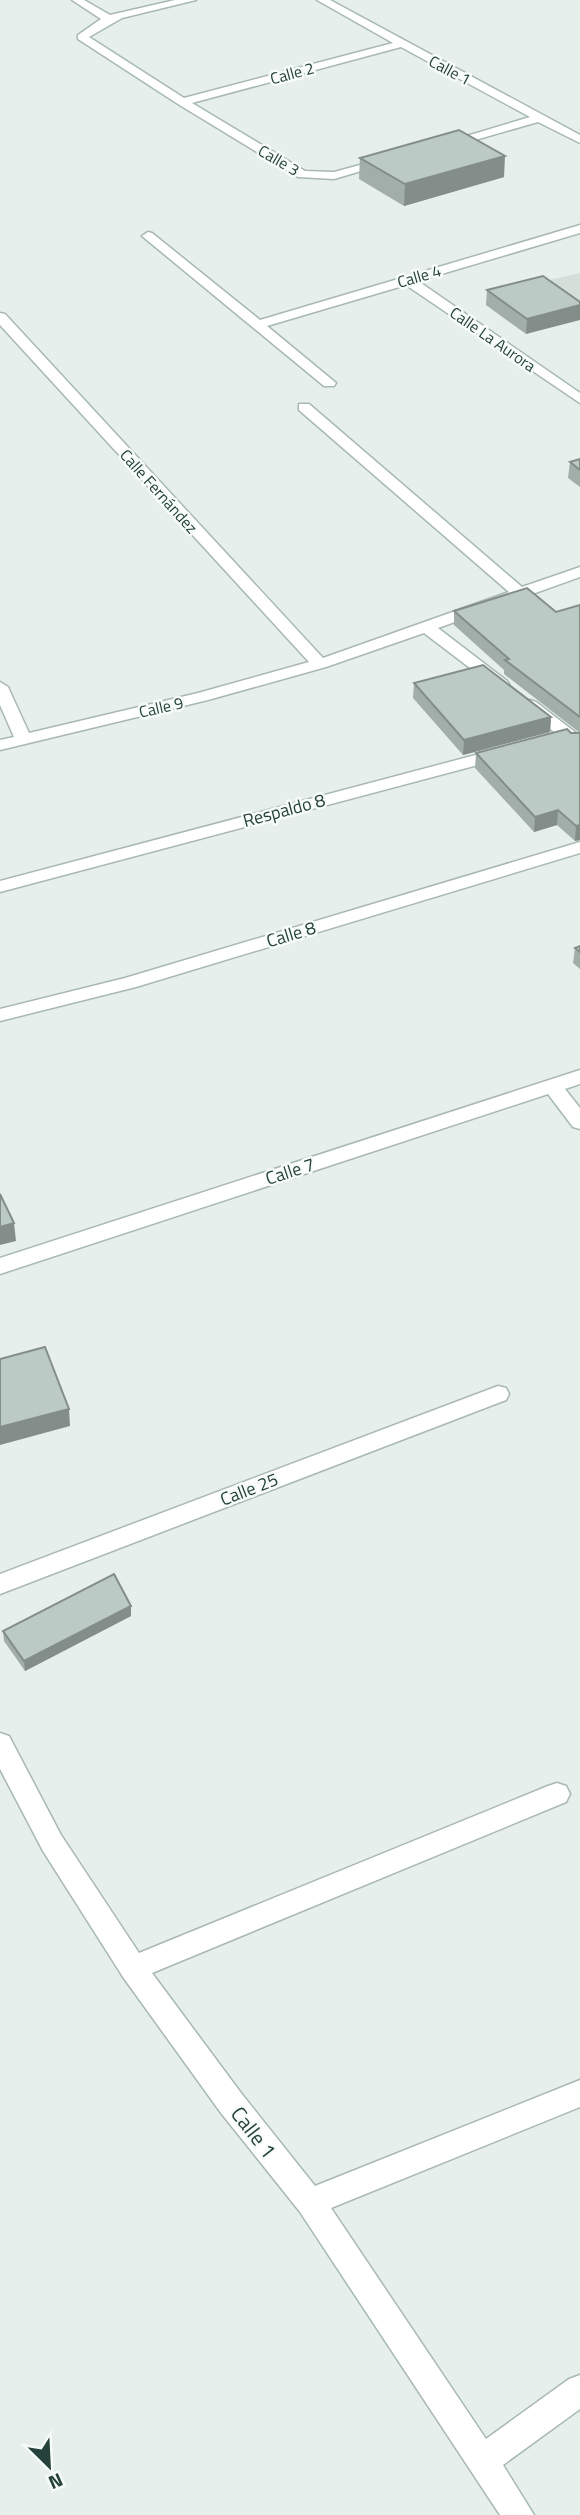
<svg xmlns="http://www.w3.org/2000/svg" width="580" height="2515" font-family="'Titillium Web',sans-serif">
	<rect width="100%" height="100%" fill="#e6efeb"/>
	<path fill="#d4dfda" d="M 580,273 L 580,302 L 549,280 Z"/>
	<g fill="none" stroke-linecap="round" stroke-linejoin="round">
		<defs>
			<g id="street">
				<path d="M 72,0 L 84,0 L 110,15 L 175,0 L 196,0 L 122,18 L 89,37 L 184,98 L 393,43 L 317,0 L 330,0 L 580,135 L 580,143 L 538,122 L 451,147 L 443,147 L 443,143 L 530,117 L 401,47 L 192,103 L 305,171 L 334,172 L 386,158 L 392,162 L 334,179 L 298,177 L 178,104 L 78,39 L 78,35 L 101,19 Z"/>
				<path d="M 580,225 L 580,233 L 418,281 L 580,393 L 580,403 L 406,285 L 267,326 L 336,383 L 334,386 L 324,386 L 142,236 L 148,232 L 152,233 L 260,320 Z"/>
				<path d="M 0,313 L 5,314 L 323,658 L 509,592 L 299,410 L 299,404 L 309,404 L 522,587 L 580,567 L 580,577 L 438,628 L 507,681 L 509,684 L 507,687 L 495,687 L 424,633 L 326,667 L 208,700 L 0,750 L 0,740 L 14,737 L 0,705 L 0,682 L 8,687 L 29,733 L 198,693 L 309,662 L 0,325 Z"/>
				<path d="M 530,700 L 536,702 L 580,736 L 580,749 L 574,748 L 524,708 L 522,705 L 524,702 Z"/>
				<path d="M 502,748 L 510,753 L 508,757 L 0,892 L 0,881 Z"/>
				<path d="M 580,842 L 580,853 L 136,987 L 0,1021 L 0,1009 L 125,978 Z"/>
				<path d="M 580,1070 L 580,1084 L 565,1089 L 580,1108 L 580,1129 L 573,1127 L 548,1094 L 0,1274 L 0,1258 Z"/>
				<path d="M 498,1386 L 506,1388 L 509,1394 L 506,1400 L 0,1594 L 0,1574 Z"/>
				<path d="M 0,1733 L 9,1736 L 61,1835 L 139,1953 L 548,1786 L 557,1783 L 566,1786 L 570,1794 L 566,1802 L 152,1973 L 241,2093 L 315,2186 L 580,2080 L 580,2107 L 331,2208 L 486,2439 L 569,2379 L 580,2375 L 580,2409 L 503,2465 L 534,2515 L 500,2515 L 300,2212 L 221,2113 L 123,1977 L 43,1851 L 0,1769 Z"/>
			</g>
		</defs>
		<use href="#street" stroke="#a8b8b2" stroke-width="3"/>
		<use href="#street" fill="#fff" fill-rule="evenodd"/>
	</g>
	<g fill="#a1aea9">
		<path d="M 360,158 L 504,177 L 404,206 L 359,179 Z"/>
		<path d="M 543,276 L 526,334 L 486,305 L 487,290 Z"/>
		<path d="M 580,459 L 580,487 L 568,478 L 570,462 Z"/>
		<path d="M 580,605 L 580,733 L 504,674 L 504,670 L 454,625 L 454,611 L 556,612 Z"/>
		<path d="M 414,683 L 551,717 L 550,732 L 463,755 L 413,698 Z"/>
		<path d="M 571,733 L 580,733 L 580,840 L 575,841 L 557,825 L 534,832 L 475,768 L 476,753 Z"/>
		<path d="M 580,946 L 580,969 L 573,963 L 575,948 Z"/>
		<path d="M 131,1606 L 131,1616 L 25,1671 L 4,1641 L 3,1631 Z"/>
	</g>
	<g fill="#838d89">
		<path d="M 505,156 L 504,177 L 404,206 L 405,184 Z"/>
		<path d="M 580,305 L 580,320 L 526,334 L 527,319 Z"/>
		<path d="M 551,717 L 550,732 L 463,755 L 464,740 Z"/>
		<path d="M 558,810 L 557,825 L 534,832 L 535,817 Z"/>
		<path d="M 580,825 L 580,840 L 575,841 L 576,826 Z"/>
		<path d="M 14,1223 L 16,1241 L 0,1245 L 0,1227 Z"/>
		<path d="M 69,1409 L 70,1426 L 0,1445 L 0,1427 Z"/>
		<path d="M 131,1606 L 131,1616 L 25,1671 L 24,1661 Z"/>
	</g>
	<g fill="#bbcac4" stroke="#838d89" stroke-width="2">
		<path d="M 459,130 L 505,156 L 405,184 L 360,158 Z"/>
		<path d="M 543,276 L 580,302 L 580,305 L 527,319 L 487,290 Z"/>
		<path d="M 580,459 L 580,470 L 570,462 Z"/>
		<path d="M 527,588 L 556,612 L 580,605 L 580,717 L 505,660 L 509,659 L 454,611 Z"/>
		<path d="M 483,665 L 551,717 L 464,740 L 414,683 Z"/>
		<path d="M 567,729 L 571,733 L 580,733 L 580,825 L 576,826 L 558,810 L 535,817 L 476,753 Z"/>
		<path d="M 580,946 L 580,952 L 575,948 Z"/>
		<path d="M 0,1194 L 14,1223 L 0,1227 Z"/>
		<path d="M 45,1347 L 69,1409 L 0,1427 L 0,1359 Z"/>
		<path d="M 114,1574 L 131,1606 L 24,1661 L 3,1631 Z"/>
	</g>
	<g text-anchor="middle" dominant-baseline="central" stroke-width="5" stroke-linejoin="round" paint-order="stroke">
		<g font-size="16" fill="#24423a" stroke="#f7fbf9">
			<text transform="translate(450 70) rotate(28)">Calle 1</text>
			<text transform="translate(292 73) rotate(-15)">Calle 2</text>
			<text transform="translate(279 160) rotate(30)">Calle 3</text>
			<text transform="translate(419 276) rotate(-16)">Calle 4</text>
			<text transform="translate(493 339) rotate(35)">Calle La Aurora</text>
			<text transform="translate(159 491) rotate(48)">Calle Fernández</text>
			<text transform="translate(161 707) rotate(-13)">Calle 9</text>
		</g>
		<g font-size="18" fill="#24423a" stroke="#f7fbf9">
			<text transform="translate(284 810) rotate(-15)">Respaldo 8</text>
			<text transform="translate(291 934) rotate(-17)">Calle 8</text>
			<text transform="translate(290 1171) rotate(-18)">Calle 7</text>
			<text transform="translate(249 1489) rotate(-21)">Calle 25</text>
		</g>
		<g font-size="21" fill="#24423a" stroke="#f7fbf9">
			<text transform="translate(254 2132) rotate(52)">Calle 1</text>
		</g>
	</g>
	<g transform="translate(49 2466) rotate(156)" stroke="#f7fbf9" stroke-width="5" paint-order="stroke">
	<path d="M0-5L12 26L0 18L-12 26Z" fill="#24423a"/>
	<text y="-10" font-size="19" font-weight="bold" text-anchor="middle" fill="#24423a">N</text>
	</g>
</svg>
